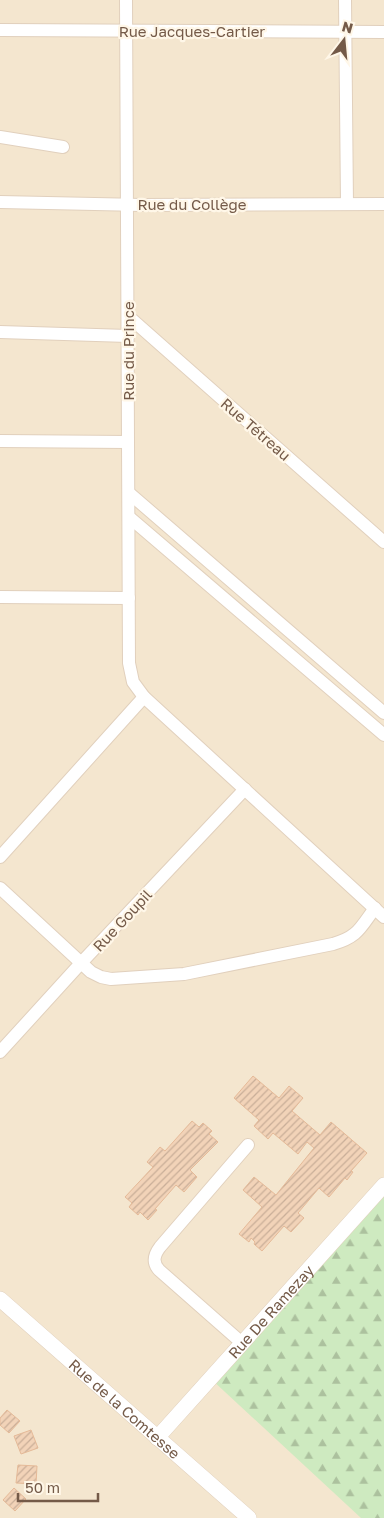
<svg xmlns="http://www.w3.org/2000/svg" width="384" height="1518" font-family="'Golos Text',sans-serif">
	<defs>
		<pattern id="forest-firs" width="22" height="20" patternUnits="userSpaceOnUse" patternTransform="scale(1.25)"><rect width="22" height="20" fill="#ceeac0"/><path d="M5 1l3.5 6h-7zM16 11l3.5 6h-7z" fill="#acc19e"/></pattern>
		<pattern id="building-hatch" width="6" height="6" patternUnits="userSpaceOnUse" patternTransform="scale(1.25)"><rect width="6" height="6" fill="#f2d3b8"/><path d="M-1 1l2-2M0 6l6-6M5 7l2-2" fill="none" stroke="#c9ae98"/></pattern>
	</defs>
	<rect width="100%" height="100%" fill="#fdf4e1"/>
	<path fill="#f4e6cf" d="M 0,0 L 384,0 L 384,1181 L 366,1518 L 0,1518 Z"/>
	<path fill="url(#forest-firs)" d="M 384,1181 L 384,1518 L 361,1518 L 211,1379 Z"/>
	<g fill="url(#building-hatch)" stroke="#e5ba98">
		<path d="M 253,1076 L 279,1098 L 289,1086 L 303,1098 L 292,1111 L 320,1135 L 331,1122 L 367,1153 L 351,1171 L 353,1172 L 347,1180 L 345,1178 L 329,1197 L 319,1188 L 298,1213 L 304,1218 L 291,1232 L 284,1226 L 262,1251 L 254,1244 L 255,1242 L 251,1238 L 249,1242 L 239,1234 L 262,1207 L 243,1190 L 254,1177 L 276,1195 L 314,1148 L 307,1142 L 298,1154 L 273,1133 L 268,1139 L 254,1126 L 259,1120 L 234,1098 Z"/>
		<path d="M 192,1121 L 199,1127 L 203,1123 L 212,1131 L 209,1134 L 218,1142 L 190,1170 L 197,1177 L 184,1192 L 176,1185 L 155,1209 L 157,1210 L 148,1220 L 140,1212 L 138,1215 L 129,1207 L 132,1203 L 125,1197 L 153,1167 L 147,1162 L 160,1147 L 165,1151 Z"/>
		<path d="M 7,1410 L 20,1421 L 9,1433 L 0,1425 L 0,1418 Z"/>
		<path d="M 31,1430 L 38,1448 L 21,1454 L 14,1436 Z"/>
		<path d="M 18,1465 L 37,1466 L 36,1484 L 16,1483 Z"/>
		<path d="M 14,1488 L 26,1499 L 15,1511 L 3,1500 Z"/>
	</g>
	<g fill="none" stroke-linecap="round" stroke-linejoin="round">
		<defs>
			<g id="minor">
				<path d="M 126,0 L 129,663 L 133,682 L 144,697 L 384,917"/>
				<path d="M 345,0 L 347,204"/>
				<path d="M 0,30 L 384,32"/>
				<path d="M 0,137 L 63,147"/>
				<path d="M 0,202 L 142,205 L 384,204"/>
				<path d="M 128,316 L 384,542"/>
				<path d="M 0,332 L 128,336"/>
				<path d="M 0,441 L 128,442"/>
				<path d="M 129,493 L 384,713"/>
				<path d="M 129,517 L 384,735"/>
				<path d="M 0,597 L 129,598"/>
				<path d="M 0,857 L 144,697"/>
				<path d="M 0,888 L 91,972 L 101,977 L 111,979 L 184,974 L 333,944 C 358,937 360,928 375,908"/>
				<path d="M 0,1052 L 81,963 L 245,789"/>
				<path d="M 242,1343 L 159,1270 C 152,1262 154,1255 160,1247 L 248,1145"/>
			</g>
			<g id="tertiary">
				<path id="s1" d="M 0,1299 L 249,1518"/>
				<path id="s2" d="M 157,1438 L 384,1185"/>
			</g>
		</defs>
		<use href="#minor" stroke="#e1d0bd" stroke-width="14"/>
		<use href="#tertiary" stroke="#e1d0bd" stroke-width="16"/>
		<use href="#minor" stroke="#fff" stroke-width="12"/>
		<use href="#tertiary" stroke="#fff" stroke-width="15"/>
	</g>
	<g text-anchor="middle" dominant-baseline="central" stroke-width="4.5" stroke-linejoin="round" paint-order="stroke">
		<g font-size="15" fill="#745a48" stroke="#fff7e8">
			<text x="192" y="31">Rue Jacques-Cartier</text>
			<text x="192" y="204">Rue du Collège</text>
			<text transform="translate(128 351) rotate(-90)">Rue du Prince</text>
			<text transform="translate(256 429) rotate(41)">Rue Tétreau</text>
			<text transform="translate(122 920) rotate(-47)">Rue Goupil</text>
			<text stroke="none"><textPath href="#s2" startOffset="170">Rue De Ramezay</textPath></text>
			<text stroke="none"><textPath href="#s1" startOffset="166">Rue de la Comtesse</textPath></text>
		</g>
	</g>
	<g transform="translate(344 40) rotate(16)" stroke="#fff7e8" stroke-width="4" paint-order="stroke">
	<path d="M0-4L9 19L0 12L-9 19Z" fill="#745a48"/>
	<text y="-8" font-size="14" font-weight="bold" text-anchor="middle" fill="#745a48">N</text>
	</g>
	<path d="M18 1493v8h80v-8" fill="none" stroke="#745a48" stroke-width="2.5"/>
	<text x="25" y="1493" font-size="15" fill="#745a48" stroke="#fff7e8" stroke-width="4" paint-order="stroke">50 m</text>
</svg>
